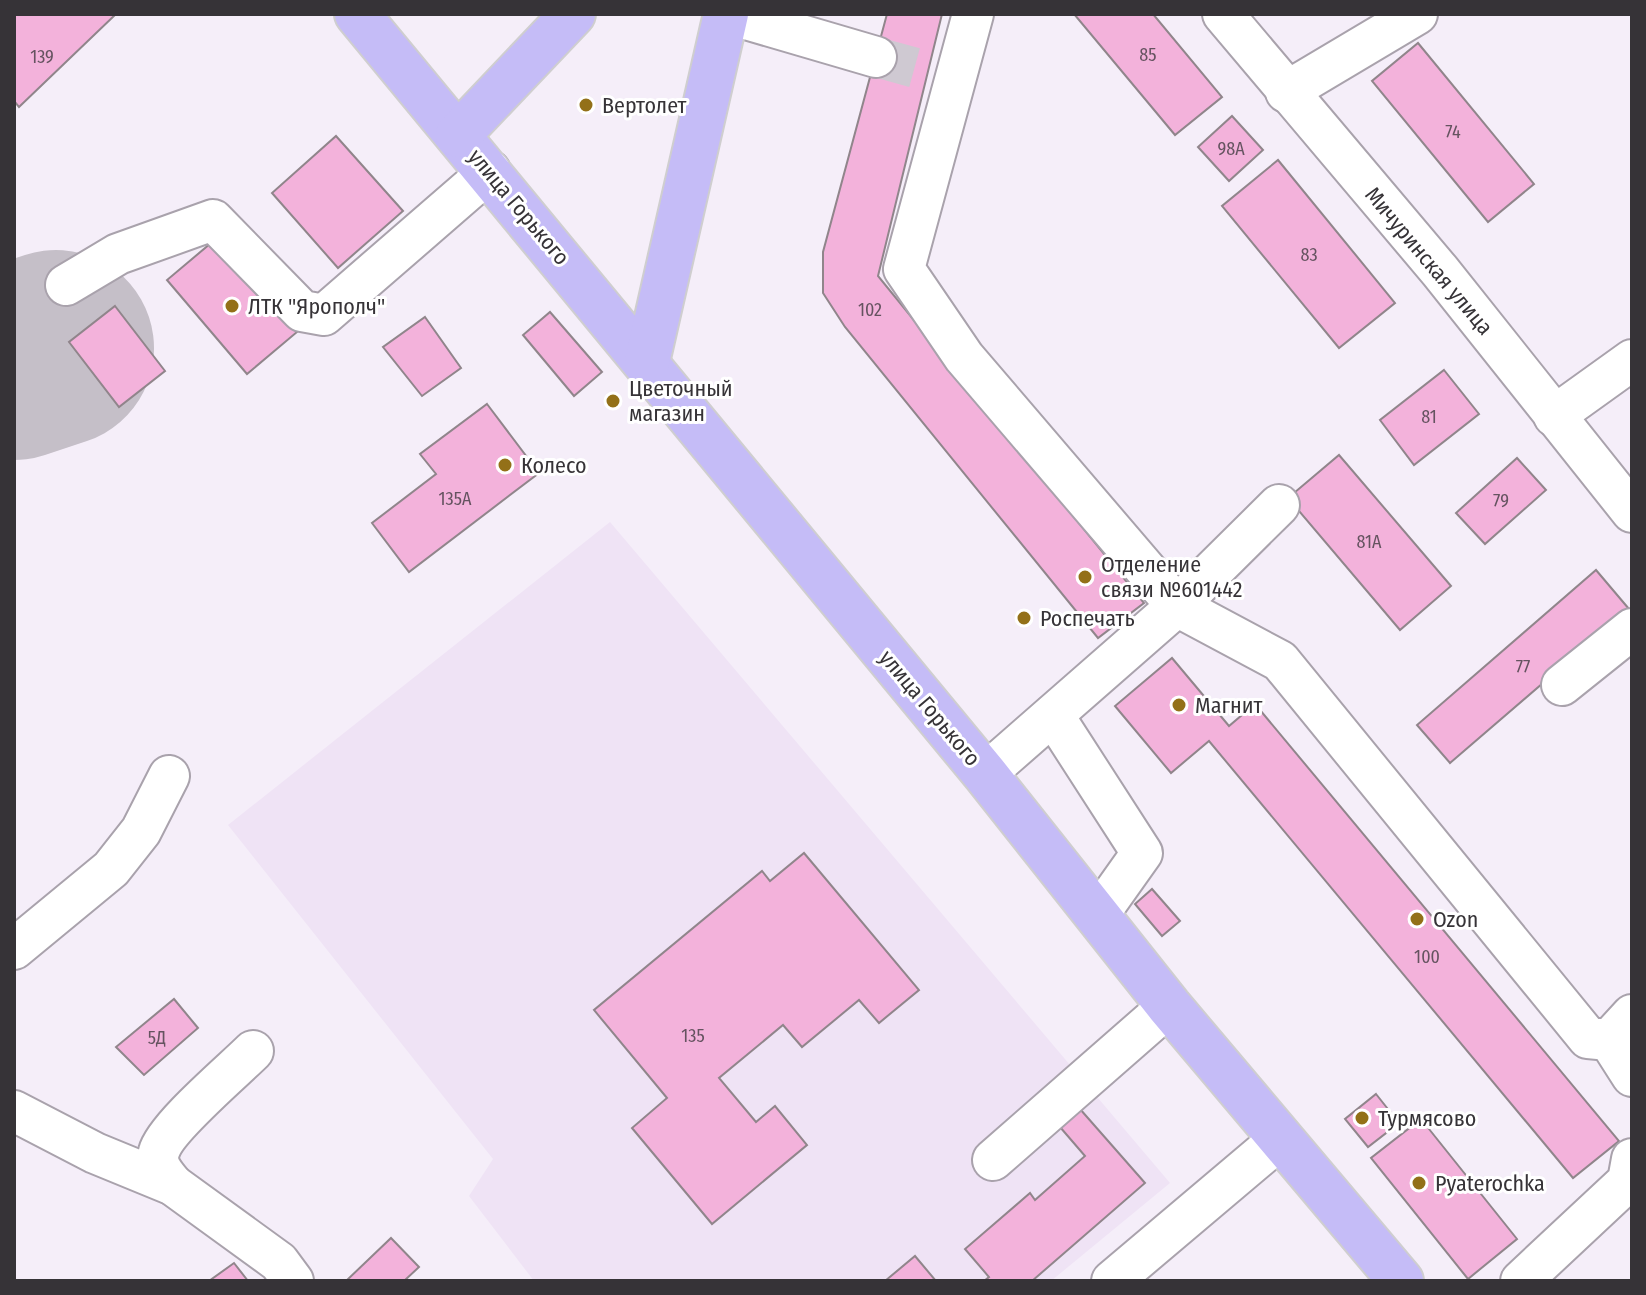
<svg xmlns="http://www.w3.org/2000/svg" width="1646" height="1295" font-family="'Fira Sans Condensed',sans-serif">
	<rect width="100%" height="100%" fill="#f5eef9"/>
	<path fill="#efe3f5" d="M 610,522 L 1170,1183 L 1051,1281 L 534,1281 L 469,1196 L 493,1159 L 228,825 Z"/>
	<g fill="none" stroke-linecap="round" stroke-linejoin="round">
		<path stroke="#c5bfc8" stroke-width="196" d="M 14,362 L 56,348"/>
	</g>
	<g fill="#f3b2db" stroke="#90858b" stroke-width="2">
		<path d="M 14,14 L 116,14 L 19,107 L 14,101 Z"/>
		<path d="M 887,14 L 942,14 L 878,276 L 1144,603 L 1098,638 L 845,327 L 823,293 L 823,252 Z"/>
		<path d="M 1074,14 L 1153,14 L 1222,97 L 1175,135 Z"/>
		<path d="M 1418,43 L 1534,184 L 1488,222 L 1372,81 Z"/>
		<path d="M 1232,116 L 1263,150 L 1229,181 L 1198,147 Z"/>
		<path d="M 336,136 L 403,211 L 338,268 L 272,193 Z"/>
		<path d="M 1278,160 L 1395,303 L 1339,348 L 1222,206 Z"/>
		<path d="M 217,238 L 297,332 L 247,374 L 167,280 Z"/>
		<path d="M 115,306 L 165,371 L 119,407 L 69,342 Z"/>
		<path d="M 550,312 L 602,372 L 574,396 L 523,335 Z"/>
		<path d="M 425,317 L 461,368 L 422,396 L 383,347 Z"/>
		<path d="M 1444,370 L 1479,414 L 1414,465 L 1380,420 Z"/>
		<path d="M 487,404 L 539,473 L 409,572 L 372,523 L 436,474 L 420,454 Z"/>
		<path d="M 1339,455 L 1451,586 L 1400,630 L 1288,498 Z"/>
		<path d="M 1517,458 L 1546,490 L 1485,544 L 1456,513 Z"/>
		<path d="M 1596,570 L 1629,609 L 1450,763 L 1417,725 Z"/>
		<path d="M 1172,658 L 1229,726 L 1255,704 L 1619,1141 L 1573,1178 L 1209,741 L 1171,773 L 1115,706 Z"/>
		<path d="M 804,853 L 919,990 L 879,1023 L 859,1000 L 802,1047 L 783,1025 L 719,1078 L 756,1122 L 775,1106 L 807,1145 L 712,1224 L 632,1128 L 667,1098 L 594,1010 L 762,871 L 770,881 Z"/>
		<path d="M 1152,889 L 1180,921 L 1162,936 L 1135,904 Z"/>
		<path d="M 174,999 L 198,1028 L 144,1075 L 116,1047 Z"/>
		<path d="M 1376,1094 L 1399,1123 L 1368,1147 L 1345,1119 Z"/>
		<path d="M 1080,1109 L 1145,1183 L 1032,1281 L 984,1281 L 989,1277 L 965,1249 L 1030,1193 L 1035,1200 L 1085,1156 L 1060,1127 Z"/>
		<path d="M 1421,1119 L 1517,1239 L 1468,1279 L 1371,1158 Z"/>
		<path d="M 391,1238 L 419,1267 L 404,1281 L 346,1281 Z"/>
		<path d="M 915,1256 L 936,1281 L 885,1281 Z"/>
		<path d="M 234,1263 L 248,1281 L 209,1281 Z"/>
	</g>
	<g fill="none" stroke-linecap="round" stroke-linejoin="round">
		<path stroke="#cfc9d2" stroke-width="40" stroke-dasharray="40 20" stroke-linecap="butt" d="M 876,57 L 927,71"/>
		<defs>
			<g id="minor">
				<path d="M 729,14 L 876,57"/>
				<path d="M 973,14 L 904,269 L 964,357 L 1177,606 L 1279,505"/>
				<path d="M 1223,14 L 1440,271 L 1632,512"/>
				<path d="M 1286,92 L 1417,14"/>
				<path d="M 66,285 L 118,254 L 213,220 L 302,311 L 324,315 L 490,171"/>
				<path d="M 1554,416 L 1632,360"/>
				<path d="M 1562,685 L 1632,629"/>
				<path d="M 1053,715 L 1142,853 L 1098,915"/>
				<path d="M 985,774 L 1177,606 L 1280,661 L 1588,1038 L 1609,1040"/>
				<path d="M 14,949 L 111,869 L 141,831 L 169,776"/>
				<path d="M 1632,1015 L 1609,1040 L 1632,1076"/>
				<path d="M 14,1111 L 95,1153 L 173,1185 L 279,1262 L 293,1281"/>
				<path d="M 993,1160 L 1169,1006"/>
				<path d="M 173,1185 C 165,1175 155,1165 159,1152 C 165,1128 233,1071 253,1051"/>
				<path d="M 1112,1281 L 1280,1139"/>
				<path d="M 1521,1281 L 1628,1181 L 1632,1159"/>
			</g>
			<g id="major">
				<path d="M 357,14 L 985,774 L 1169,1006 L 1401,1281"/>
				<path d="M 458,135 L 573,14"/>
				<path d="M 647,362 L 726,14"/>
			</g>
		</defs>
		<use href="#minor" stroke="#a9a2ac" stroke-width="44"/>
		<use href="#major" stroke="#cfcecf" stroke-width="48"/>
		<use href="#minor" stroke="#fff" stroke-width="40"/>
		<use href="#major" stroke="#c5bcf7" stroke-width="44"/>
	</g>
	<g fill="#937018" stroke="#fff" stroke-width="3">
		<circle cx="586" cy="105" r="8"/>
		<circle cx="232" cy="306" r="8"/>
		<circle cx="613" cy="401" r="8"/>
		<circle cx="505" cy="465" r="8"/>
		<circle cx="1085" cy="577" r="8"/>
		<circle cx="1024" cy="618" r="8"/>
		<circle cx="1179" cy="705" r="8"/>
		<circle cx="1417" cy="919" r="8"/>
		<circle cx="1362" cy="1118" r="8"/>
		<circle cx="1419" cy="1183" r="8"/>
	</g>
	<g text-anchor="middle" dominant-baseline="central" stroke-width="6" stroke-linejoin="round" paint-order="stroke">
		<g font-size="18" fill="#655360">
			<text x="1148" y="55">85</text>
			<text x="42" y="57">139</text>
			<text x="1453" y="132">74</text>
			<text x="1231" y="149">98А</text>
			<text x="1309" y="255">83</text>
			<text x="870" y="310">102</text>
			<text x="1429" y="417">81</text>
			<text x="455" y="499">135А</text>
			<text x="1501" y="501">79</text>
			<text x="1369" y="542">81А</text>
			<text x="1523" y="667">77</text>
			<text x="1427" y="957">100</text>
			<text x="693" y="1036">135</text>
			<text x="157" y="1038">5Д</text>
		</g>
		<g font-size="22" fill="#363337" stroke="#fff" text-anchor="start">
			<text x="602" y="105">Вертолет</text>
			<text x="248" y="306">ЛТК "Ярополч"</text>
			<text x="629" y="388">Цветочный<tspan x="629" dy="25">магазин</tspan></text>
			<text x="521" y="465">Колесо</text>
			<text x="1101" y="564">Отделение<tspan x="1101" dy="25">связи №601442</tspan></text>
			<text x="1040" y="618">Роспечать</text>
			<text x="1195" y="705">Магнит</text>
			<text x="1433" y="919">Ozon</text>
			<text x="1378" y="1118">Турмясово</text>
			<text x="1435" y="1183">Pyaterochka</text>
		</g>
		<g font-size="22" fill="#363337" stroke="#fff">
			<text transform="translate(519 207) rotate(50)">улица Горького</text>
			<text transform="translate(1429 261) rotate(50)">Мичуринская улица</text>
			<text transform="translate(930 708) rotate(50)">улица Горького</text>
		</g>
	</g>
	<rect width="1646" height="1295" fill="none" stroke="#363337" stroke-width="32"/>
</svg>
